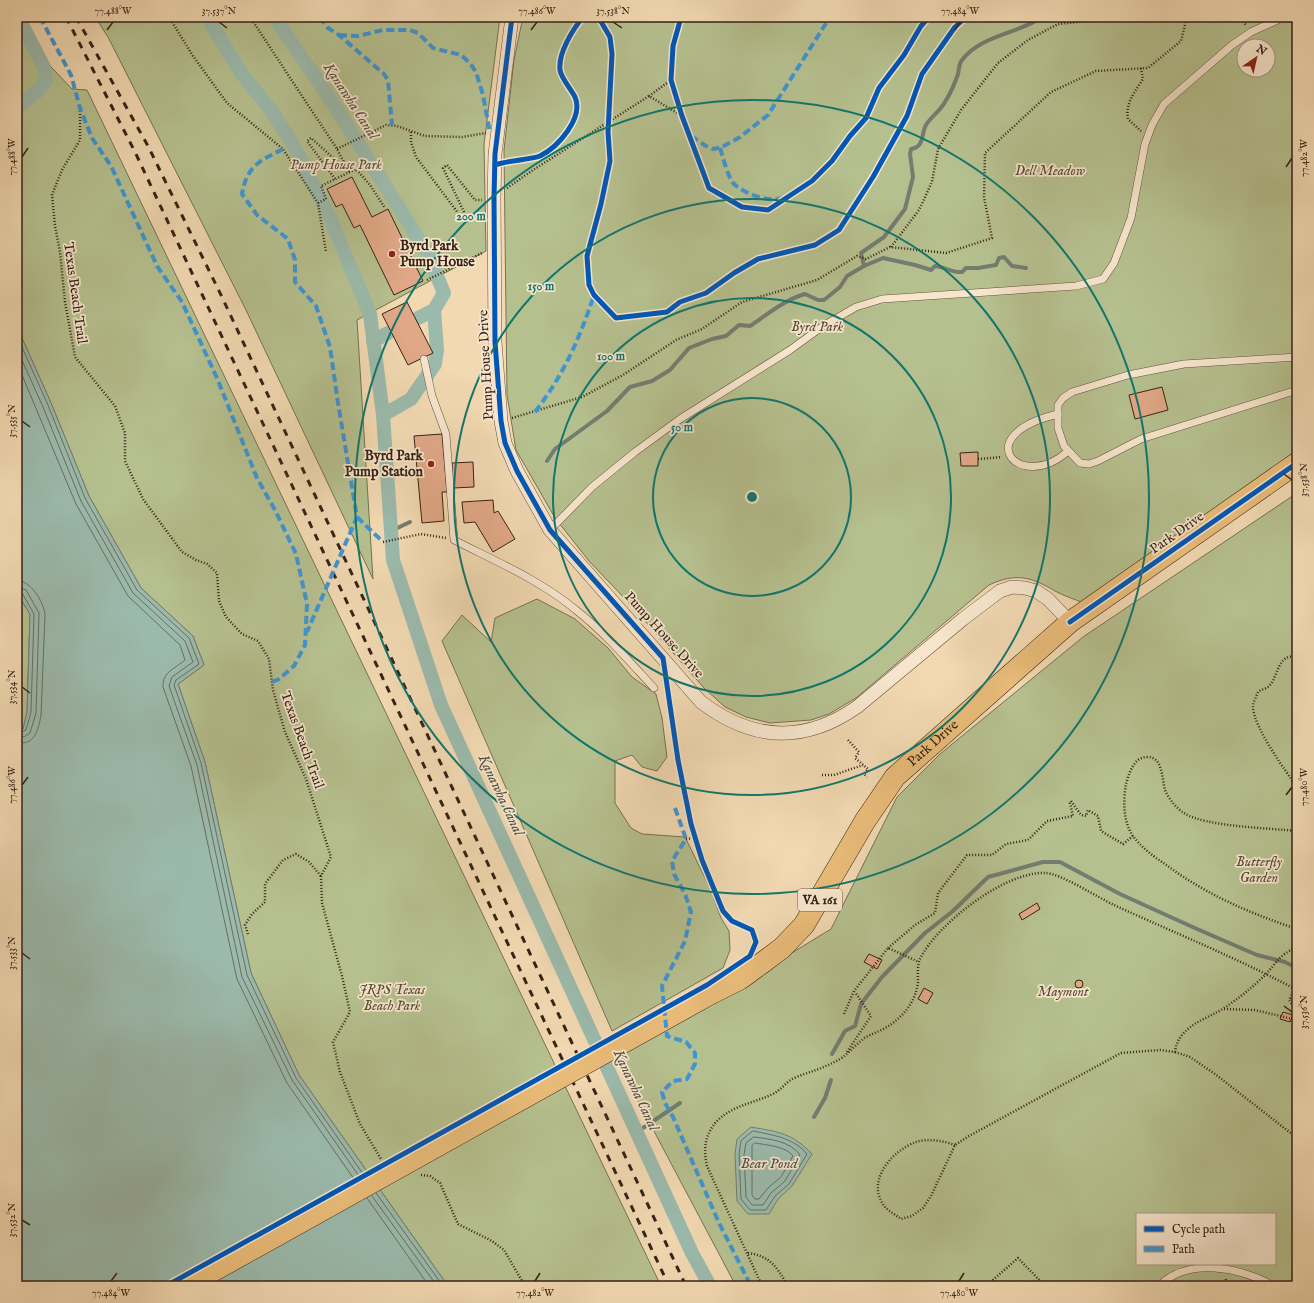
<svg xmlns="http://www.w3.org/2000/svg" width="1314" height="1303" font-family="'IM FELL English',serif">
	<rect width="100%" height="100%" fill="#f2d9b2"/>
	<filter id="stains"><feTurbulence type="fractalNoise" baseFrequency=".005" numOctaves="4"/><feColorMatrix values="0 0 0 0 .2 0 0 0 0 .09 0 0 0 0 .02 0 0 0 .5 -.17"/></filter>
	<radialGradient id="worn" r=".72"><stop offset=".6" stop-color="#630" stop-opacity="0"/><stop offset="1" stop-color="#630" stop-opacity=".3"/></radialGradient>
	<g fill="#b6c08f" stroke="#767153" fill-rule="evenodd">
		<path d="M 17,17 L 36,51 L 72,89 L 87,90 L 661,1286 L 448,1286 L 299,1075 L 251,973 L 205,762 L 178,684 L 204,665 L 193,636 L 141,588 L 89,496 L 51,403 L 17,327 Z"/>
		<path d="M 95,17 L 500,17 L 484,144 L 486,251 L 357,320 L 373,579 L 246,310 L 108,37 Z"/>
		<path d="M 523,17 L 1297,17 L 1297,452 L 1084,603 C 1074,599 1064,596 1055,591 C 1030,576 1015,573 989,585 L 856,698 L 829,714 L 811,720 L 770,723 L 746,717 L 725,707 L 704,688 L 629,603 L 589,561 L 555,518 L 516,450 L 507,395 L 504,150 L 514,60 ZM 1244,46 L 1268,46 L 1268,70 L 1244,70 Z"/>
		<path d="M 1297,493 L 1297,1286 L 736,1286 L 611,1050 L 736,987 L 831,929 L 897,797 L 940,754 L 1083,637 ZM 1137,1214 L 1275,1214 L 1275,1264 L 1137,1264 Z"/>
		<path d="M 17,593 L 30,614 L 27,712 L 23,729 L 17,722 Z"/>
		<path d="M 537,599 L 575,619 L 608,648 L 632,677 L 656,694 L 662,718 L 667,757 L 657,771 L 642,767 L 632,755 L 615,761 L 615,803 L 631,828 L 642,834 L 685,837 L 710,888 L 721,918 L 729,931 L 730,950 L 723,968 L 612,1031 L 442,641 L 462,615 L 491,642 L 495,618 Z"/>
	</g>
	<g fill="#9bbaac" stroke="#737d70">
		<path d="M 17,320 L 18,329 L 51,403 L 89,496 L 141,588 L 193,636 L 204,665 L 178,684 L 205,762 L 251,973 L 299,1075 L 448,1286 L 17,1286 L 17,722 L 23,729 L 27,712 L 30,614 L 17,593 Z"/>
		<path d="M 751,1127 C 779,1132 792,1133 812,1154 L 792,1186 L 778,1199 L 769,1214 L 748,1214 L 737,1201 L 735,1154 L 737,1139 Z"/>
	</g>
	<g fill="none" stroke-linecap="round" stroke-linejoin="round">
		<g stroke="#686e62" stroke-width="1">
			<path d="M 17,336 L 48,405 L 85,498 L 137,590 L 189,638 L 199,664 L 176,680 L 174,685 L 201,763 L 247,975 L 296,1078 L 363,1174"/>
			<path d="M 17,349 L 43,407 L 81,501 L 133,593 L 185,641 L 193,662 L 172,677 L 169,686 L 197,765 L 242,977 L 292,1080 L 359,1176"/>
			<path d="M 17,363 L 76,504 L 128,596 L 180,645 L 185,660 C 176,668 162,672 163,687 L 191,766 L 237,979 L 287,1083 L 354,1179"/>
			<path d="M 17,580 C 31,581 43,601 45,614 L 41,716 C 38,729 35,747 17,742"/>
			<path d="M 17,586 L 26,590 L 39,613 L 36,713 L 30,733 L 24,737 L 17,735"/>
			<path d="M 17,591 L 22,593 L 34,614 L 31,712 L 26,730 L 21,732 L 17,728"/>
			<path d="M 753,1131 C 773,1135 794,1138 807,1154 L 789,1184 L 775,1196 L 766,1210 L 750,1210 L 741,1199 L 739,1154 L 741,1141 Z"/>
			<path d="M 754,1137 C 770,1139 790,1141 800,1155 L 785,1181 L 771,1193 L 763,1205 L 752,1205 L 746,1197 L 744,1155 L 746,1143 Z"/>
			<path d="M 755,1143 C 766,1145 786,1146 793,1156 L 781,1177 L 768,1188 L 759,1199 L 755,1199 L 752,1195 L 752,1146 Z"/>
			<path d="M 376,1193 L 443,1286"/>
			<path d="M 372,1196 L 437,1286"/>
			<path d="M 367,1198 L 429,1286"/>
		</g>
		<g stroke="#737d70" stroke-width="4">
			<path d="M 864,266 L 883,258 L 915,265 L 931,270 L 935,266 C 945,267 952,273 962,272 L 966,268 L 978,268 L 996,265 L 999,258 L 1004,257 L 1012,266 L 1026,268"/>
			<path d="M 547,461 L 555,449 L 607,411 L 630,387 L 652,381 L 670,370 L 689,348 L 712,339 L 726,336 L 739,325 L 750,326 C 768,314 784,300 805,294 L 818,300 L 824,300 L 840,287 L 847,276 L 864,266 L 861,253 L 884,237 L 905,209 L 913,177 L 910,154 L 911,149 C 925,147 921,133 926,125 C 931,117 940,111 945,102 C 950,94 955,83 958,74 C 959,70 959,63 962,60 C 981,35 1018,34 1042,17"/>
			<path d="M 391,531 L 410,522"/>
			<path d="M 832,1054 L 845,1031 L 855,1026 L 861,1004 L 882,977 L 925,933 L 953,911 L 988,877 L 1043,862 L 1060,862 L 1120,894 L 1197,929 L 1257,955 L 1285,962 L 1297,968"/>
			<path d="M 814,1117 L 825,1098 L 831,1080"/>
			<path d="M 637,1132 L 680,1103"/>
		</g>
		<g stroke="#9bbaac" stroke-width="14">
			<path d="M 207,17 L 242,74 L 273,113 L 294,146 L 330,218 L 370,314 L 383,415"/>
			<path d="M 274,17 L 329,97 L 427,252 L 444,293 L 434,310 L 437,350 L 435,364 L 411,399 L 383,415 L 393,560 L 441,705 L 692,1253 L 710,1286"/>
			<path d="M 17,107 L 39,90 L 46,80 L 44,67 L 18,17"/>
			<path d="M 418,318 L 434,310"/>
			<path d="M 373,341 L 388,333"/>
		</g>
	</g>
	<g fill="#e1a887" stroke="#362217">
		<path d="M 352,177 L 372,217 L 388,209 L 423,281 L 394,295 L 360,225 L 354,228 L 342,204 L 336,207 L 327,189 Z"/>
		<path d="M 407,302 L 433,353 L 408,365 L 382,314 Z"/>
		<path d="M 1162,387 L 1168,410 L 1135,419 L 1129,395 Z"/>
		<path d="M 442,434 L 447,492 L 442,492 L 444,521 L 422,523 L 414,436 Z"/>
		<path d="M 978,452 L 978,466 L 961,466 L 960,453 Z"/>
		<path d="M 473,462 L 474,487 L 453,488 L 452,463 Z"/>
		<path d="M 493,500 L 494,513 L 498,511 L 515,539 L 493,552 L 475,522 L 464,523 L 462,502 Z"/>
		<path d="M 1037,903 L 1040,909 L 1022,920 L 1019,914 Z"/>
		<path d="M 869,954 L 882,960 L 877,969 L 864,962 Z"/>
		<circle cx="1079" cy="984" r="4"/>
		<path d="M 924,988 L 933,993 L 927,1004 L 918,999 Z"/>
		<path d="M 1283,1012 L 1293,1015 L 1290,1022 L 1280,1019 Z"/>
	</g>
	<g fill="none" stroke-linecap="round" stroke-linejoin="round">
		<defs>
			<g id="lane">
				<path d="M 1297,357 L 1184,364 L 1128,375 L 1072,392 L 1063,398 L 1058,405 L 1058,428 L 1064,446 L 1080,463 L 1089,464 L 1098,461 L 1141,439 L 1297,390"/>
				<path d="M 424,359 L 432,396 L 446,434 L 454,540 C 495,561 540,580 576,610 C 605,633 629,661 654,688"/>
				<path d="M 1058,414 C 966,436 1021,494 1068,451"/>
				<path d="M 550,530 L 592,487 L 635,452 L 680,419 L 790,350 L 823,326 L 856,307 L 882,299 L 1076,286 L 1103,279 L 1114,263 L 1131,218 L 1145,144 L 1152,125 L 1164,104 L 1232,45 L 1251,32 L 1284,17"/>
				<path d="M 1159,1286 C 1189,1256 1241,1268 1274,1286"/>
			</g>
			<path id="street" d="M 512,17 L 495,154 L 494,198 L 495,342 L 501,421 L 505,443 L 517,471 L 550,530 L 701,702 C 752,741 804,744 857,707 L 963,619 L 1000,591 L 1012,587 L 1025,588 L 1036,591 L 1048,599 L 1070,622"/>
			<g id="primary">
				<path id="s1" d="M 712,993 L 740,979 L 762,963 L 782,948 L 804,925 L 865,821 L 895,777 L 1070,622 L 1297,463"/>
			</g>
		</defs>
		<use href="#lane" stroke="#65503e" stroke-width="8"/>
		<use href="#street" stroke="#65503e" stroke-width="14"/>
		<use href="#primary" stroke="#362217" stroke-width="22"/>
		<g stroke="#362217" stroke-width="2.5" stroke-dasharray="1 2" stroke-linecap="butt">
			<path d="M 169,17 L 193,56 L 227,103 L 283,149 L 318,203 L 326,252"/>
			<path d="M 250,17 L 337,149 L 349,172"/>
			<path d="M 1239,17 L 1246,25"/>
			<path d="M 1141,68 L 1143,79 C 1135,92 1125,103 1128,119 L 1141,131"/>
			<path d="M 649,96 L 671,80"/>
			<path d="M 80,108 L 80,140 L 62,170 L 52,195 L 55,226 L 60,252 L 65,302 L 75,357 L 115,406 L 125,433 L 125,461 L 143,499 L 182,552 L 196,560 L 207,564 L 217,573 L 219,601 L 226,617 L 242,634 L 258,641 L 269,659 L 273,690 L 285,732 L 306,779 L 331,857 L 321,876 L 322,903 L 342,976 L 350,1012 L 333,1042 L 340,1072 L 360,1124 L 381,1159"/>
			<path d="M 411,132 L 411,142 L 416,157 L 461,217 L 465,214 L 443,168 L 447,165 L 475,200 L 482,200"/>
			<path d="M 337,149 L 386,125 L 397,126 L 425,136 L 462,137 L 486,133"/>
			<path d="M 335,179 L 307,141 L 311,138 L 340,164 L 345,162"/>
			<path d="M 507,188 L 533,170 L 649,96 L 682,116"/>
			<path d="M 318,203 L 326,199 L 321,186 L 356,169 L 370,185 L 385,208"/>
			<path d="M 891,247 L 919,210 L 932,182 L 938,149 L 961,110 L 998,63 L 1028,40 L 1058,24 L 1125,17"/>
			<path d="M 427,280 L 482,253"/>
			<path d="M 512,418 L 582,397 L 623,375 L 676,340 L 702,329 L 742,302 L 817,280 L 857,256 L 866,259 L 890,247 L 946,253 L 992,238 L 984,197 L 985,153 L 1051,92 L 1096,71 L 1148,68 L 1181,41 L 1187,17"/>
			<path d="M 978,459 L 1002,457"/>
			<path d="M 383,542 L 421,534 L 446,538"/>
			<path d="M 1297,657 C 1277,653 1279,676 1269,686 C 1265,690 1261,689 1258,692 C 1256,697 1253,703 1253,707 C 1254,728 1285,770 1297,787"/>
			<path d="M 848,740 L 859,752 L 855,758 L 868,769 L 864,774 L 867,777"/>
			<path d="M 822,775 L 834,775 L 863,765"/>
			<path d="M 1297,831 C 1270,828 1206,827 1184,813 C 1176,808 1169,799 1165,790 C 1162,780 1163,756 1147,757 C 1134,757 1129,773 1126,784 C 1123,800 1123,822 1133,836 C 1141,847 1154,857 1165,864 C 1205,894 1249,913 1297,929"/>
			<path d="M 686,839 L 696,838"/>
			<path d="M 248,934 L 245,925 L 252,914 L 265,902 L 265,884 L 283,860 L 296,854 L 309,862 L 321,876"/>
			<path d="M 888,948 L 915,925 L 935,913 L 938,893 L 967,855 L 992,855 L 1006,844 L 1028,840 L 1047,821 L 1073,816 L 1070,803 L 1071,801 L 1081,815 L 1086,816 L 1088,810 L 1098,816 L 1101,831 L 1123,844 L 1133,836"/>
			<path d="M 1224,1009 L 1255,1010 L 1297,1020"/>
			<path d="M 844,1014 L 854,991 L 888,948 L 919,962"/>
			<path d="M 1294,1020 L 1296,1010 L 1289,1000 L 1295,989"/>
			<path d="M 847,1052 L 871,1016 L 855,992"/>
			<path d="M 1175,1052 L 1190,1057 L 1215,1074 L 1297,1138"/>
			<path d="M 955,1145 C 944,1141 928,1138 916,1142 C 891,1151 864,1183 886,1208 C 890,1212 896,1215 901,1219 L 912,1216 L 923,1208 L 931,1196 L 955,1145 L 969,1136 L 1121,1053 L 1160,1050 L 1175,1052 C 1176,1045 1178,1040 1182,1035 C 1195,1020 1209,1018 1224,1008 C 1238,999 1253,987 1265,975 C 1279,961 1276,957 1297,947"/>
			<path d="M 421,1175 L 430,1176 L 440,1183 L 458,1224 L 492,1241 L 504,1250 L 525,1286"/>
			<path d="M 748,1253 C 771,1256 777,1268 788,1286"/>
			<path d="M 762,1286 L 707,1166 C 703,1149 705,1133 718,1120 C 734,1105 754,1103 773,1094 C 781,1090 786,1082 794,1078 C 811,1071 826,1068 843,1057 C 851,1051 858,1042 866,1037 C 874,1033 883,1030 890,1025 C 905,1015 916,1000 918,982 C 918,974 917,966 920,959 C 936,925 1005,871 1045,873 C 1060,873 1097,897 1114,905 C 1175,933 1237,958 1297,990"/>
			<path d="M 986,1286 L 1018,1258 L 1045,1286"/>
			<path d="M 1225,1286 L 1226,1279"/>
		</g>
		<use href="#lane" stroke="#f7e6cd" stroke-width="7"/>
		<use href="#street" stroke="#f7e6cd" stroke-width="13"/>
		<use href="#primary" stroke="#e9bc79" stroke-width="21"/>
		<g stroke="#362217" stroke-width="3" stroke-dasharray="7 7" stroke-linecap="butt">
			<path d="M 66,17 L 135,152 L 669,1286"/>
			<path d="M 76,17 L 148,146 L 221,295 L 686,1286"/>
		</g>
		<defs>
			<path id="primary-bridge" d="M 186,1286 L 712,993"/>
		</defs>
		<use href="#primary-bridge" stroke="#362217" stroke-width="22" stroke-linecap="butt"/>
		<use href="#primary-bridge" stroke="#e9bc79" stroke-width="21"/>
		<g stroke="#3e95d4" stroke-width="4" stroke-dasharray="8 4" stroke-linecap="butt">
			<path d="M 40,17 L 71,75 L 80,108 L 92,138 L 111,166 L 157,266 L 182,302 L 217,378 L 257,478 L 275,510 L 296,554 L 307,604 L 305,645 L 294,666 L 279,679 L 272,682"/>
			<path d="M 320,17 L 328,28 L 339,35 L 384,74 L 388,80 L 392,125"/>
			<path d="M 339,35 L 358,36 L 383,30 L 410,30 L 418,33 L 433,48 L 461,55 L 470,63 L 476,72 L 483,95 L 490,133"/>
			<path d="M 691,136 L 706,146 L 713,149 L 720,148 L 740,137 L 768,115 L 830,17"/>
			<path d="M 720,148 C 723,157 728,177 733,183 C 743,193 768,203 782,198"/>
			<path d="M 283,149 C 259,161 247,166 242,194 L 257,215 L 288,239 L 295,260 L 295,282 L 316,306 L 330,347 L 338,403 L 357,517 L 307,632"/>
			<path d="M 535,412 C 564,374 579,340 594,295"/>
			<path d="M 357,517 L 383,542"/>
			<path d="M 675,808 L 686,839 L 672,861 L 674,874 L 685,894 L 691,912 L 685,941 L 662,986 L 667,1036 L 686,1042 L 695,1053 L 695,1064 L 687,1079 L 673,1081 L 662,1092 L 665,1103 L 673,1117 L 719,1223 L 751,1286"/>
		</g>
		<defs>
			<g id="cycleway">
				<path d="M 594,17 L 600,20 L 610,37 L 612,54 L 608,132 L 610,161 L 601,204 L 587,256 L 589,285 L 594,295 L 616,318 L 667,312 L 680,302 L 706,293 L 734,273 L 758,259 L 815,245 L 839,230 L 873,177 L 907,116 L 922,74 L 955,27 L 966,17"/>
				<path d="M 683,17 L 680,21 L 673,46 L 671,80 L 682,116 L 709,188 L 742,207 L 768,210 L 812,181 L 832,161 L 850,136 L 866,118 L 879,88 L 904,55 L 921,26 L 929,17"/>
				<path d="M 495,165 C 508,160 530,160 540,156 C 558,147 584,118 575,97 C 571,89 561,78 560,70 C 558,53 573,29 583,17"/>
				<path d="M 1070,622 L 1297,463"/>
				<path d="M 166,1286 L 707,985 L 750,956 L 756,942 L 752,930 L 732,921 L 723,911 L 702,860 L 691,824 L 678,760 L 663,658 L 550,530 L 517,471 L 505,443 L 501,421 L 495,342 L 494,198 L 495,154 L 512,17"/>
			</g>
		</defs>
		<use href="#cycleway" stroke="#f7e6cd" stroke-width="8"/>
		<use href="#cycleway" stroke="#0057b8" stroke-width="5"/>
	</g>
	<path fill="none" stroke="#362217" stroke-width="1.5" d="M 219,22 L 227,28M 613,22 L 622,28M 107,30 L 113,22M 531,30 L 537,22M 955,30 L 960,22M 22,157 L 28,148M 1286,167 L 1292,158M 22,421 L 30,427M 1284,474 L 1292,480M 22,687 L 30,693M 22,785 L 28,777M 1286,795 L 1292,787M 22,953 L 30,959M 1284,1006 L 1292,1012M 22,1220 L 30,1225M 111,1281 L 117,1273M 535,1281 L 540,1273M 959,1281 L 964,1273"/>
	<g fill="none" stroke="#0f766e" stroke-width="2">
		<circle cx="752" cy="497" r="99"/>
		<circle cx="752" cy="497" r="199"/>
		<circle cx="752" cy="497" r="298"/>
		<circle cx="752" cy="497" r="397"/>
	</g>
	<g fill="#8f2418" stroke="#f7e6cd" stroke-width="1.5">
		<circle cx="392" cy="254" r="4"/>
		<circle cx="431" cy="464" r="4"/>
	</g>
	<g text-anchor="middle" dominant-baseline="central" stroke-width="3.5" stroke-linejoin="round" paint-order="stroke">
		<rect fill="#f7e6cd" stroke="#705d4e" stroke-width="1" x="798" y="889" width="44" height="22" rx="3"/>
		<g font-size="13" font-weight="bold" fill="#362217">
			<text x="820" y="900">VA 161</text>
		</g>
		<g font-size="14" font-style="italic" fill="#564a35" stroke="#f7e6cd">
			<text x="336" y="165">Pump House Park</text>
			<text x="1050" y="171">Dell Meadow</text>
			<text x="817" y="327">Byrd Park</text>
			<text x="1259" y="862">Butterfly<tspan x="1259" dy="16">Garden</tspan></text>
			<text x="392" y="990">JRPS Texas<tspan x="392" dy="16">Beach Park</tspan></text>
			<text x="1063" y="992">Maymont</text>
		</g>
		<g font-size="14" font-weight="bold" fill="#362217" stroke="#f7e6cd" text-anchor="start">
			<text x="400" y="246">Byrd Park<tspan x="400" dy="16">Pump House</tspan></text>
			<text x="423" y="456" text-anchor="end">Byrd Park<tspan x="423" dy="16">Pump Station</tspan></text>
		</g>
		<g font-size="14" fill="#362217" stroke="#f7e6cd">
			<text transform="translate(75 293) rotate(82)">Texas Beach Trail</text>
			<text transform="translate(486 365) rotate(-93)">Pump House Drive</text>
			<text transform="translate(1177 533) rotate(-35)">Park Drive</text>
			<text transform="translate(664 635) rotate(48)">Pump House Drive</text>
			<text transform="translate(302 740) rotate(70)">Texas Beach Trail</text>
			<text stroke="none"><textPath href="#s1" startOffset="340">Park Drive</textPath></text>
		</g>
		<g font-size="15" font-style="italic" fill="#545044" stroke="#f7e6cd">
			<text transform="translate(351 101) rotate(57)">Kanawha Canal</text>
			<text transform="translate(501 795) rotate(65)">Kanawha Canal</text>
			<text transform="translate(636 1090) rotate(65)">Kanawha Canal</text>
			<text x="769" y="1163">Bear Pond</text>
		</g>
	</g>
	<circle cx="752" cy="497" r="6" fill="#0f766e" stroke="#f7e6cd" stroke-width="2"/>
	<g font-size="12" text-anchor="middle" font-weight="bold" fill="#0f766e" stroke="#f7e6cd" stroke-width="3.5" stroke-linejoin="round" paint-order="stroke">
		<text x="471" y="220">200 m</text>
		<text x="541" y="290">150 m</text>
		<text x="611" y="360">100 m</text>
		<text x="682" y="431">50 m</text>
	</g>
	<rect width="1314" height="1303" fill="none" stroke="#f2d9b2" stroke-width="44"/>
	<rect x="1136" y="1213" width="140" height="52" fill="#f7e6cd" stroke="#aa9884"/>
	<rect x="1144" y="1226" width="20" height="6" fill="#0057b8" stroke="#aa9884"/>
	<text x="1172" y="1233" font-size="12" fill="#362217">Cycle path</text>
	<rect x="1144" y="1246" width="20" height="6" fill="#3e95d4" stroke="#aa9884"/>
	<text x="1172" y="1253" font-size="12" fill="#362217">Path</text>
	<g transform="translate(1256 58) rotate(34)"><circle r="19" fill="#f7e6cd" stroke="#aa9884"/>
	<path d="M0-3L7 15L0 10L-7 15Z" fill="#8f2418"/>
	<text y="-6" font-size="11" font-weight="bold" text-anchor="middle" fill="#362217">N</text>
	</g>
	<rect x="22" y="22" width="1270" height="1259" fill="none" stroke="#362217" stroke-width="1.5"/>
	<g font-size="10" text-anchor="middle" fill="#362217">
		<text x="113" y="14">77.488°W</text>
		<text x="219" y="14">37.537°N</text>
		<text x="537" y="14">77.486°W</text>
		<text x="613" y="14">37.538°N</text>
		<text x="960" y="14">77.484°W</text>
		<text transform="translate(11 157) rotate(-90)" y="4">77.488°W</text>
		<text transform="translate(1303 158) rotate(-90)" y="4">77.482°W</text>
		<text transform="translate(11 421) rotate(-90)" y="4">37.535°N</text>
		<text transform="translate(1303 480) rotate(-90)" y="4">37.538°N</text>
		<text transform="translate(11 687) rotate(-90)" y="4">37.534°N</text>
		<text transform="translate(11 785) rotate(-90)" y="4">77.486°W</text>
		<text transform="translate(1303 787) rotate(-90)" y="4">77.480°W</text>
		<text transform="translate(11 953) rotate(-90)" y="4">37.533°N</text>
		<text transform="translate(1303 1012) rotate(-90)" y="4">37.536°N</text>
		<text transform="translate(11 1220) rotate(-90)" y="4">37.532°N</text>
		<text x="111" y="1296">77.484°W</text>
		<text x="535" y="1296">77.482°W</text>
		<text x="959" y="1296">77.480°W</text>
	</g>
	<rect width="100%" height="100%" filter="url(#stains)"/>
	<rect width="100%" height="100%" fill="url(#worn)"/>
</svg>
